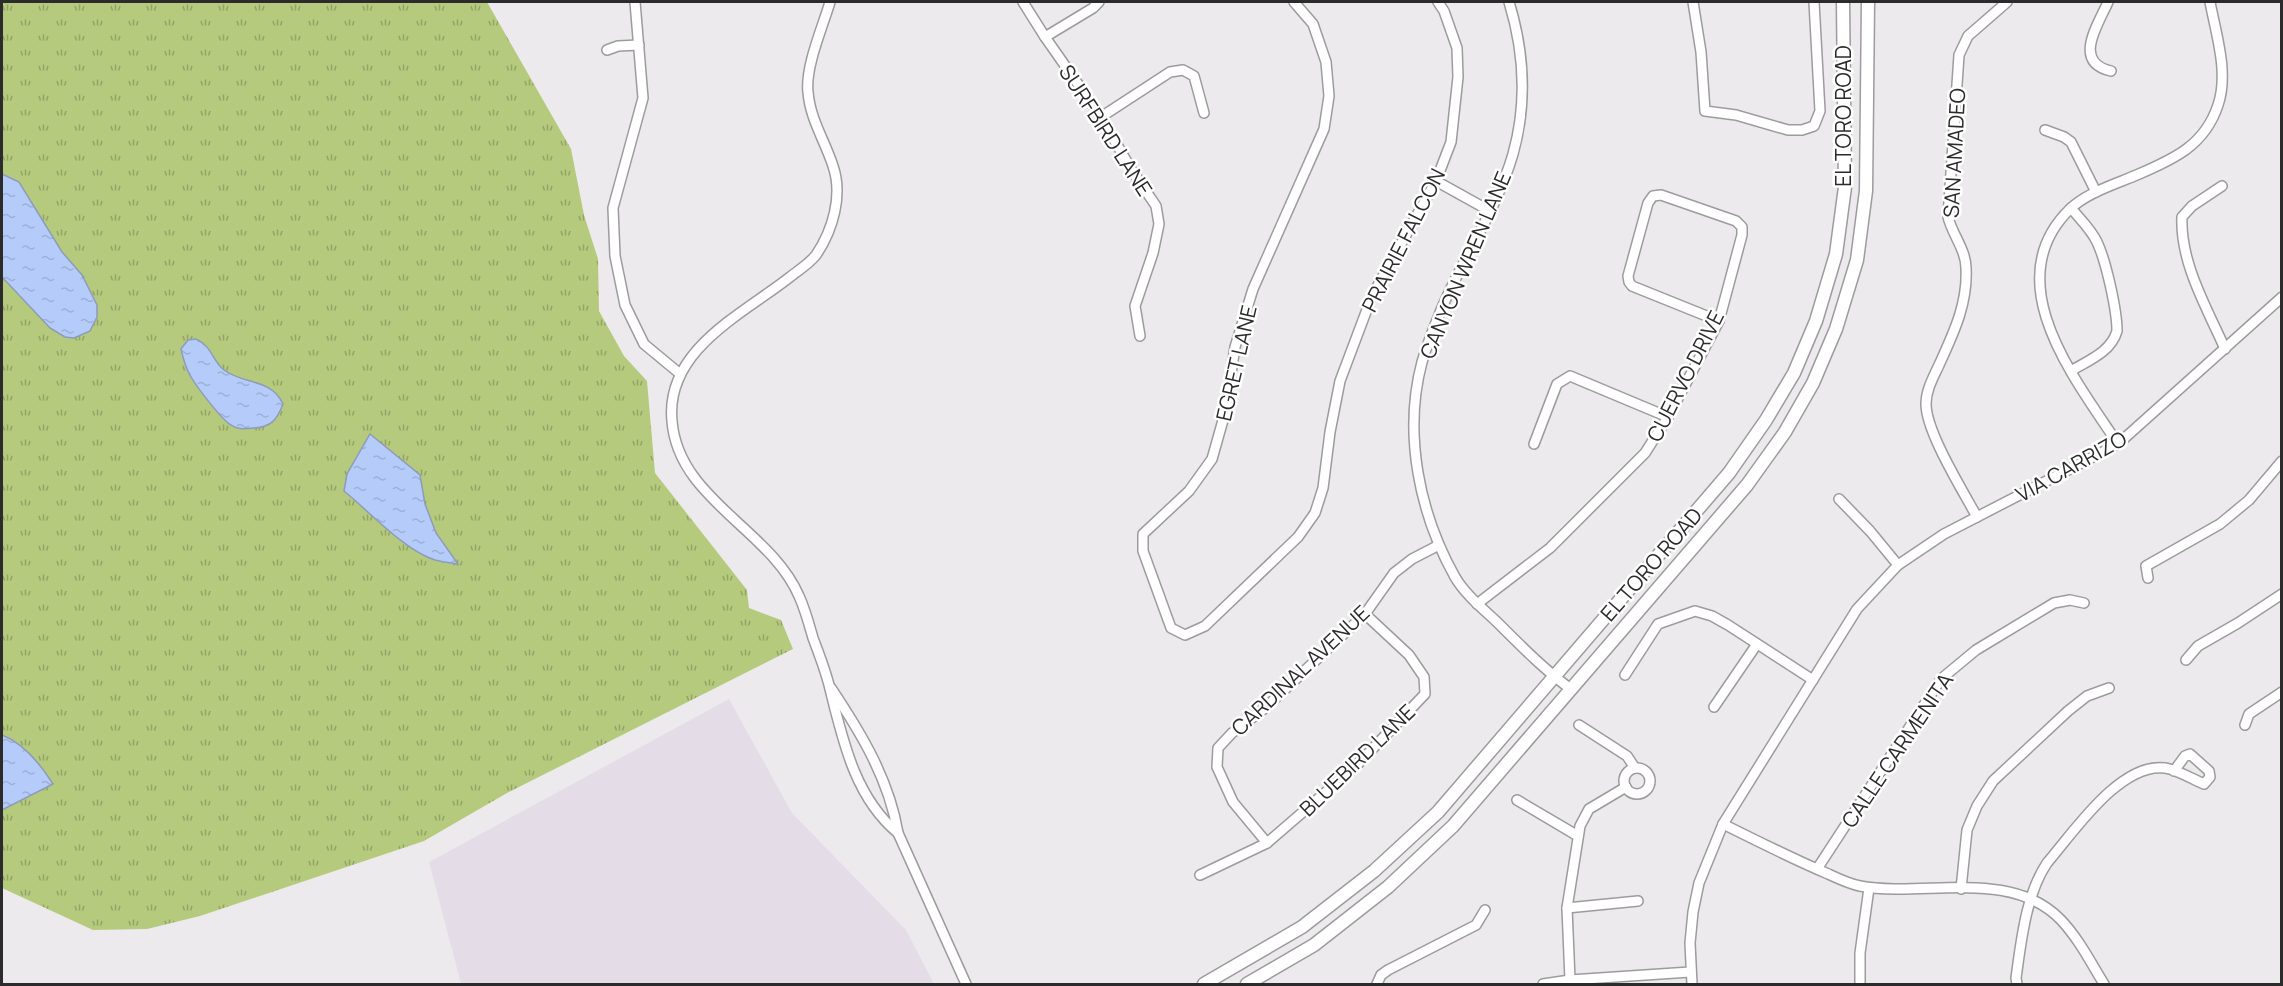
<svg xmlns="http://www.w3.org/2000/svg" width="2283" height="986" font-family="Manrope,sans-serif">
	<defs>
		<pattern id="grass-tufts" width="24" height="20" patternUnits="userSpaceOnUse" patternTransform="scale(1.5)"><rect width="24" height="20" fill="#b5ca7c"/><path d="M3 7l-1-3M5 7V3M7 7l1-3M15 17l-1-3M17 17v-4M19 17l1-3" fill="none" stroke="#93a466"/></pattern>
		<pattern id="water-ripples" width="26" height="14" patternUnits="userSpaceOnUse" patternTransform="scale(1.5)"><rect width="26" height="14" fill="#b5ccfa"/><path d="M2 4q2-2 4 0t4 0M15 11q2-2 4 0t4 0" fill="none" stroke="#9cafd6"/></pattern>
	</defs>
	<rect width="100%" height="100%" fill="#edeaee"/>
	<path fill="#e4dde7" d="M 729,699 L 792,813 L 906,930 L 934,984 L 461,984 L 429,862 Z"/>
	<path fill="url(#grass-tufts)" d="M 2,2 L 487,2 L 571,149 L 584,215 L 598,259 L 599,311 L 624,356 L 647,381 L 655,473 L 747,590 L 749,608 L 781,620 L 793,649 L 507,793 L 424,841 L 200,916 L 147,929 L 93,930 L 2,888 Z"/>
	<g fill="url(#water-ripples)" stroke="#8c9cbc" stroke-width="1.5">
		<path d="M 2,174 L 19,182 L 62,252 L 82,275 L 97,305 L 97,317 L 90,331 L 74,338 L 65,337 L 50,328 L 2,277 Z"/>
		<path d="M 196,339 C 213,347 212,361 224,370 C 244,385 271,378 283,404 C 277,420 271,427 254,428 C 246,429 238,430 231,425 C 222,420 195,385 190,375 C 185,367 183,358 181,349 L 188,340 Z"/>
		<path d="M 370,434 L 420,475 L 425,504 L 436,533 L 458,564 C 451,563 442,562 435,560 C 404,550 370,512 344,491 L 347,474 Z"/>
		<path d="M 2,735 C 23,743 41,765 53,784 L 2,810 Z"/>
	</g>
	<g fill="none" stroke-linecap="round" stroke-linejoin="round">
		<defs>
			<g id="minor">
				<path d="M 635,2 L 643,98 L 613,208 L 615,256 L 625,305 L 644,344 L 679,373"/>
				<path d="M 830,2 C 823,26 805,67 808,92 C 810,119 825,141 833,166 C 843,195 833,230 816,255 C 810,263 799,270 790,277 C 743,314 665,350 672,421 C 678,499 770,529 799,596 C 805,609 809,624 813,638 C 819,654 825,669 829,685 C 842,737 854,797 898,833"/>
				<path d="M 1023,2 L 1045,37 L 1101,117 L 1131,169 L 1156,206 L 1159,224 L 1153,253 L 1135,306 L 1140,336"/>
				<path d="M 1294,2 L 1313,24 L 1326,62 L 1329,96 L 1324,129 L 1253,289 L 1235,347 L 1225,413 L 1212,459 L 1189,491 L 1143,534 L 1143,551 L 1171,628 L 1185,635 L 1205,626 L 1298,537 L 1315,513 L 1323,488 L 1330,432 L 1340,381 L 1372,296 L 1436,181 L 1451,142 L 1458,77 L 1457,48 L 1444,11 L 1438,2"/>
				<path d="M 1509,2 C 1524,51 1527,104 1513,154 C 1497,209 1463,258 1441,310 C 1434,327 1427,345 1422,362 C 1403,433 1419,513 1455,577 C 1466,596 1486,611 1501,626 C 1524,649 1546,671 1572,690"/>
				<path d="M 1693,2 L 1701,52 L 1705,111 L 1736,115 L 1788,130 L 1802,130 L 1814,126 L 1820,111 L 1814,2"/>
				<path d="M 2108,2 C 2098,25 2072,62 2111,71"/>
				<path d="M 1045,37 L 1093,8 L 1099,2"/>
				<path d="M 607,50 L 618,46 L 639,45"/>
				<path d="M 1101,117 L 1170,72 L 1183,70 L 1194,76 L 1204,113"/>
				<path d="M 2045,130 L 2064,137 L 2071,142 L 2096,192"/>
				<path d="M 1436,181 L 1490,211"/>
				<path d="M 2222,186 L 2192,206 L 2182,217 C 2180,263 2207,308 2225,349"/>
				<path d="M 2071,208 C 2080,219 2091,229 2097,242 C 2106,261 2117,310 2117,331 C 2111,352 2089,360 2071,371"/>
				<path d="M 1534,444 L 1557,384 L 1570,376 L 1668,417"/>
				<path d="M 2118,444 C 2075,379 1996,281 2070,209 C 2088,192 2116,184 2139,174 C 2174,159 2205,145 2218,105 C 2229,73 2216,34 2210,2"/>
				<path d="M 1839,499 L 1870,531 L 1898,565"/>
				<path d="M 1977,517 C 1963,491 1926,432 1926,404 C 1926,390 1933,378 1939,365 C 1953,334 1968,304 1966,268 C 1966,250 1952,234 1948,217 L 1959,55 L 1968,36 L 2007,2"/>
				<path d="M 2148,578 L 2146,566 L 2220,524 L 2249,500 L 2282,461"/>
				<path d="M 1477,604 L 1550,548 L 1645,453 L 1668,417 L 1719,321 L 1742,235 L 1742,227 L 1736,221 L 1661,195 L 1653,196 L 1648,203 L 1628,276 L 1629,282 L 1632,286 L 1719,321"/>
				<path d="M 2186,660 L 2198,646 L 2238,623 L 2282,594"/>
				<path d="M 1625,675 L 1658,624 L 1695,611 L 1712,616 L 1728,625 L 1813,680"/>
				<path d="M 831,688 C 861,733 889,779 898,833 L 966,984"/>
				<path d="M 1714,707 L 1757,644"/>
				<path d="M 1579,725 L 1627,756 L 1635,768"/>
				<path d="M 2245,725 L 2249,714 L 2282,692"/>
				<circle cx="1637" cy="781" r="13"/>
				<path d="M 1517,800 L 1578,836"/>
				<path d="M 1723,824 C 1757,841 1791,858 1826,873 C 1837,878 1849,884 1860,886 C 1924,898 2010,867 2061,920 C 2079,939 2091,963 2104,984"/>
				<path d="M 1267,843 L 1233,802 L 1217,767 L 1218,748 L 1232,733 L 1265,708 L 1365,614 L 1394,573 L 1412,559 L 1439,545"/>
				<path d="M 1817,869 L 1941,679 L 1976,650 L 2054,603 L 2070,600 L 2084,603"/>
				<path d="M 1200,875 L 1267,843 L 1355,767 L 1425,694 L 1424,677 L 1409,655 L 1365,614"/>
				<path d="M 1961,889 L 1967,830 L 1977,806 L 1993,781 L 2068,711 L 2087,696 L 2109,688"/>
				<path d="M 1567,908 L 1638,901"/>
				<path d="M 1570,980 L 1567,908 L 1580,826 L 1589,809 L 1626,787"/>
				<path d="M 1377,984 L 1381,975 L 1388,970 L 1476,925 L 1485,910"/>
				<path d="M 1543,984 L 1570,980 L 1690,972"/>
				<path d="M 1692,984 L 1690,943 L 1693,912 L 1699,883 L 1723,824 L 1857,609 L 1898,565 L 1944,534 L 2118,444 L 2282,297"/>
				<path d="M 1860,984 L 1860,953 L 1869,888"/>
				<path d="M 2017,984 L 2016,978 C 2021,942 2026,894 2047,863 C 2073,833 2120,762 2165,768 C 2178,770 2192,779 2204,784 L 2210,777 L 2209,771 L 2190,754 L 2185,756 L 2174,771"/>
			</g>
			<g id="major">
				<path d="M 1204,984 L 1302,927 L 1374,871 L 1438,812 L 1729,473 L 1766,420 L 1794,373 L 1816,321 L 1836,254 L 1845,187 L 1843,2"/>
				<path d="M 1247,984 L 1314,945 L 1388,887 L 1453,826 L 1747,485 L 1785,432 L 1813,383 L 1836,329 L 1857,260 L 1866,191 L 1868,2"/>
			</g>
		</defs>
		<use href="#minor" stroke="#9e9b9f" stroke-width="12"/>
		<use href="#major" stroke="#9e9b9f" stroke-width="15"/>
		<use href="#minor" stroke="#fff" stroke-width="9"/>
		<use href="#major" stroke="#fff" stroke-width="12"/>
	</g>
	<g text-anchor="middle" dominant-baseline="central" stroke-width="5" stroke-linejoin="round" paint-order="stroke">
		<g font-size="21" fill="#2c2b2c" stroke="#fff">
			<text transform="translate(1843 116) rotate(-90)">EL TORO ROAD</text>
			<text transform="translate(1106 130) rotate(57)">SURFBIRD LANE</text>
			<text transform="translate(1954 153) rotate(-87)">SAN AMADEO</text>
			<text transform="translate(1403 240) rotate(-63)">PRAIRIE FALCON</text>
			<text transform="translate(1465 265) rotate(-67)">CANYON WREN LANE</text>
			<text transform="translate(1236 363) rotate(-77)">EGRET LANE</text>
			<text transform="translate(1685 376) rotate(-63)">CUERVO DRIVE</text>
			<text transform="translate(2071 466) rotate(-29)">VIA CARRIZO</text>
			<text transform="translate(1651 564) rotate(-49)">EL TORO ROAD</text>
			<text transform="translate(1300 670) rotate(-43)">CARDINAL AVENUE</text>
			<text transform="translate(1897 750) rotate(-56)">CALLE CARMENITA</text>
			<text transform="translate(1357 760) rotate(-44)">BLUEBIRD LANE</text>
		</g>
	</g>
	<rect width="2283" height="986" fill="none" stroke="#2c2b2c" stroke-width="6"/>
</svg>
